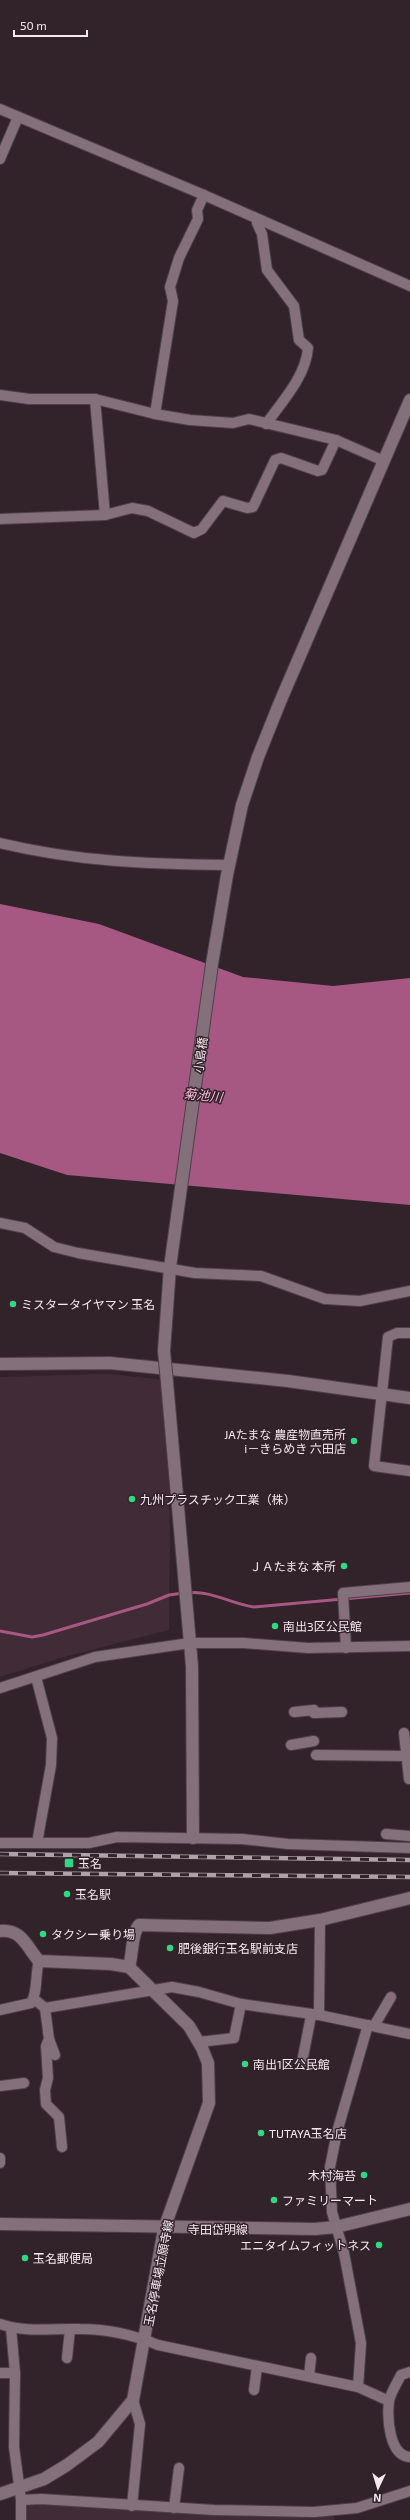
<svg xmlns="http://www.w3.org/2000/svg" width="410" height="2520" font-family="'Exo 2','Noto Sans JP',sans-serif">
	<rect width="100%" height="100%" fill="#32222a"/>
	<g fill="#412b36">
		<path d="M 107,1374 L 157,1379 L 167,1382 L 170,1537 L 169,1630 L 60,1658 L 0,1677 L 0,1377 Z"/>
		<path d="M 26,2503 L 259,2517 L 334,2517 L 334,2520 L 26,2520 Z"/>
	</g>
	<path fill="#a65883" d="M 0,904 L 99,924 L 243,977 L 333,986 L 410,978 L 410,1205 L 67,1175 L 0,1153 Z"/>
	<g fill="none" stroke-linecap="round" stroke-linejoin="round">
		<g stroke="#a65883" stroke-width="3">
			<path d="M 188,1593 C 211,1590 231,1604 254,1607 L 410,1593"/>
			<path d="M 0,1631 L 32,1637 L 43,1635 L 147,1604 L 169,1595 L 183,1593"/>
		</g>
		<defs>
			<g id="street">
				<path d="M 0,109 L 204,195 L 410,286"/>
				<path d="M 0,159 L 18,117"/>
				<path d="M 259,220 L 257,223 L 262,234 L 267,270 L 294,306 L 299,340 L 308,348 C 306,376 282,402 266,424"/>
				<path d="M 0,395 L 29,399 L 95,399 L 155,414 L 190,420 L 233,423 L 249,419 L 336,440 L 384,461"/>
				<path d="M 95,399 L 105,515"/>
				<path d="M 155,414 L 173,301 L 170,287 L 179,258 L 198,219 L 197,210 L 204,195"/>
				<path d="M 0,519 L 105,515 L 132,508 L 148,511 L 194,533 L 202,529 L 223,501 L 247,508 L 253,507 L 275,460 L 281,458 L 318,471 L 322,470 L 336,440"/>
				<path d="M 0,843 C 80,862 148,864 229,865"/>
				<path d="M 0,1223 L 25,1228 L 54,1247 L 78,1253 L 195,1273 L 261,1276 L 325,1299 L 360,1301 L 410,1291"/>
				<path d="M 410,1333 L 397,1333 L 388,1337 L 374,1466 L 410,1471"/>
				<path d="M 346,1648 L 343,1593 L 410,1587"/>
				<path d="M 36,1677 L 52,1738 L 51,1765 L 37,1843"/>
				<path d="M 0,1688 L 95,1657 L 190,1643 L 244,1643 L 308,1648 L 410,1646"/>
				<path d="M 294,1712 L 314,1710"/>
				<path d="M 314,1713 L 342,1712"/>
				<path d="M 404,1733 L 409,1779"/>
				<path d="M 291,1745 L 314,1741"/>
				<path d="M 316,1755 L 406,1756"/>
				<path d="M 386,1834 L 410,1836"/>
				<path d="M 0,1843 L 89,1843 L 117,1837 L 242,1839 L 288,1844 L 410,1848"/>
				<path d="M 34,1999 L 45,2008 L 49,2039 L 46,2046 L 48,2078 L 45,2090 L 46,2104 L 59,2117 L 62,2147"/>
				<path d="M 45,2008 L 172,1987 L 199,1992 L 241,2004 L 319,2015 L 410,2034"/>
				<path d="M 0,2010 L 31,2003 C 38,1992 35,1974 39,1961"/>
				<path d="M 319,2015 L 320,1920"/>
				<path d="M 374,2026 L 391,1997"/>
				<path d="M 49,2039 L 55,2055"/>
				<path d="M 199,2042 L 234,2038 L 241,2004"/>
				<path d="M 302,2062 L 311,2016"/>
				<path d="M 0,2086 L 24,2083"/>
				<path d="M 0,2158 L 0,2163"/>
				<path d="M 0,2324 C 25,2333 54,2328 80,2329 C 106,2329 134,2335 158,2345 L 358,2387 L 389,2401"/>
				<path d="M 11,2328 L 15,2373 L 14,2447 L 21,2500 L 21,2520"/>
				<path d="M 67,2358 L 70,2329"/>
				<path d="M 410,2372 L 401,2375 C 397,2383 391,2392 389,2401 C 387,2418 389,2456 410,2457"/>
				<path d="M 0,2373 L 15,2373"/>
				<path d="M 309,2376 L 311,2358"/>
				<path d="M 358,2387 L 361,2343 L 344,2253 L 332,2212 L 330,2167 L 337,2132 L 368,2025"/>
				<path d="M 254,2390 L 257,2367"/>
				<path d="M 21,2500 L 41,2499 L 214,2510 L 314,2512 L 357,2508 L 410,2491"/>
				<path d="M 132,2506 L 140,2424 L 133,2400"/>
				<path d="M 174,2508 L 179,2468"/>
			</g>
			<g id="secondary">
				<path d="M 164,1351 L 170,1267 L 212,964 L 227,875 L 242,805 L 258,757 L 280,702 L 410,400"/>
				<path d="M 0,1364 L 110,1363 L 288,1381 L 410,1398"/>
				<path d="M 167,1382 L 192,1666 L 193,1838"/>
				<path d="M 0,1931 C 22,1929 26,1946 39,1961 L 111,1964 L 129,1967 C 133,1954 131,1935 139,1925 L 270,1928 L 320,1920 L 410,1898"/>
				<path d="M 0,2224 L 315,2229 L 336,2227 L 410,2209"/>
				<path d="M 0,2494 L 44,2479 L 67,2465 L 98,2442 L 133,2400 L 164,2229 L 209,2103 L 208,2063 L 202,2048 L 189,2026 L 129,1967"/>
			</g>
		</defs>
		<use href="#street" stroke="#4e4048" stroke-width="12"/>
		<use href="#secondary" stroke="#4e4048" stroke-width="14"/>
		<use href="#street" stroke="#84707a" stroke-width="10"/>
		<use href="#secondary" stroke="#84707a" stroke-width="12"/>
		<defs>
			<g id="rail">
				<path d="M 0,1854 L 410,1860"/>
				<path d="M 0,1873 L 410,1877"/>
			</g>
		</defs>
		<use href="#rail" stroke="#aea1a7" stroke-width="4.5"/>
		<use href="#rail" stroke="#32222a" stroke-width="3" stroke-dasharray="9" stroke-linecap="butt"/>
		<defs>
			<path id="secondary-bridge" d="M 164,1351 L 167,1382"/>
		</defs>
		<use href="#secondary-bridge" stroke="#4e4048" stroke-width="14" stroke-linecap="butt"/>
		<use href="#secondary-bridge" stroke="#84707a" stroke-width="12"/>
	</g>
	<g fill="#31d882" stroke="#32222a" stroke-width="1.5">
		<circle cx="13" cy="1304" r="4"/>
		<circle cx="354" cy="1441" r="4"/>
		<circle cx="132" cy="1499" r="4"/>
		<circle cx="344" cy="1566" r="4"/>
		<circle cx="275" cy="1626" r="4"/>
		<rect x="64" y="1858" width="10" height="10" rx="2"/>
		<circle cx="67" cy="1894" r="4"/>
		<circle cx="43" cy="1934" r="4"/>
		<circle cx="170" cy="1948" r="4"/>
		<circle cx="245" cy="2064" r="4"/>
		<circle cx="261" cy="2133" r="4"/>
		<circle cx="364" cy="2175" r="4"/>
		<circle cx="274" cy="2200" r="4"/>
		<circle cx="379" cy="2245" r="4"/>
		<circle cx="25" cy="2258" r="4"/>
	</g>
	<g text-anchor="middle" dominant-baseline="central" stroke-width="3" stroke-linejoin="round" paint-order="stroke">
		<g font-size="12" fill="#f4e9ee" stroke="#32222a">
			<text transform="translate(200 1055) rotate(-82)">小島橋</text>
			<text x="218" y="2229">寺田岱明線</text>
			<text transform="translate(158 2273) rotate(-79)">玉名停車場立願寺線</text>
		</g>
		<g font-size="12" fill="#f4e9ee" stroke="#32222a" text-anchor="start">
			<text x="21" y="1304">ミスタータイヤマン 玉名</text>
			<text x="346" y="1434" text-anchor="end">JAたまな 農産物直売所<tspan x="346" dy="14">i－きらめき 六田店</tspan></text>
			<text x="140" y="1499">九州プラスチック工業（株）</text>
			<text x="336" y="1566" text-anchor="end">ＪＡたまな 本所</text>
			<text x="283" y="1626">南出3区公民館</text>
			<text x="78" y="1863">玉名</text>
			<text x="75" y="1894">玉名駅</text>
			<text x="51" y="1934">タクシー乗り場</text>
			<text x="178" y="1948">肥後銀行玉名駅前支店</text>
			<text x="253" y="2064">南出1区公民館</text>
			<text x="269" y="2133">TUTAYA玉名店</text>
			<text x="356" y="2175" text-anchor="end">木村海苔</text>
			<text x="282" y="2200">ファミリーマート</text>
			<text x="371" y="2245" text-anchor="end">エニタイムフィットネス</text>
			<text x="33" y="2258">玉名郵便局</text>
		</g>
		<g font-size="13" font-style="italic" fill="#fbb9da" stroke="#32222a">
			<text transform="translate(203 1095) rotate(6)">菊池川</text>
		</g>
	</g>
	<g transform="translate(378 2488) rotate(184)" stroke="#32222a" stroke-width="3" paint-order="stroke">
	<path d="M0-3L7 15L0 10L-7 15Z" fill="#f4e9ee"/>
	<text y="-6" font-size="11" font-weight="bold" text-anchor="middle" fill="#f4e9ee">N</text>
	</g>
	<path d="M14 30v6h73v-6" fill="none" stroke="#f4e9ee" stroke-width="2"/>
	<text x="20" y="30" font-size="12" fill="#f4e9ee" stroke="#32222a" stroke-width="3" paint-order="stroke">50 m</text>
</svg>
